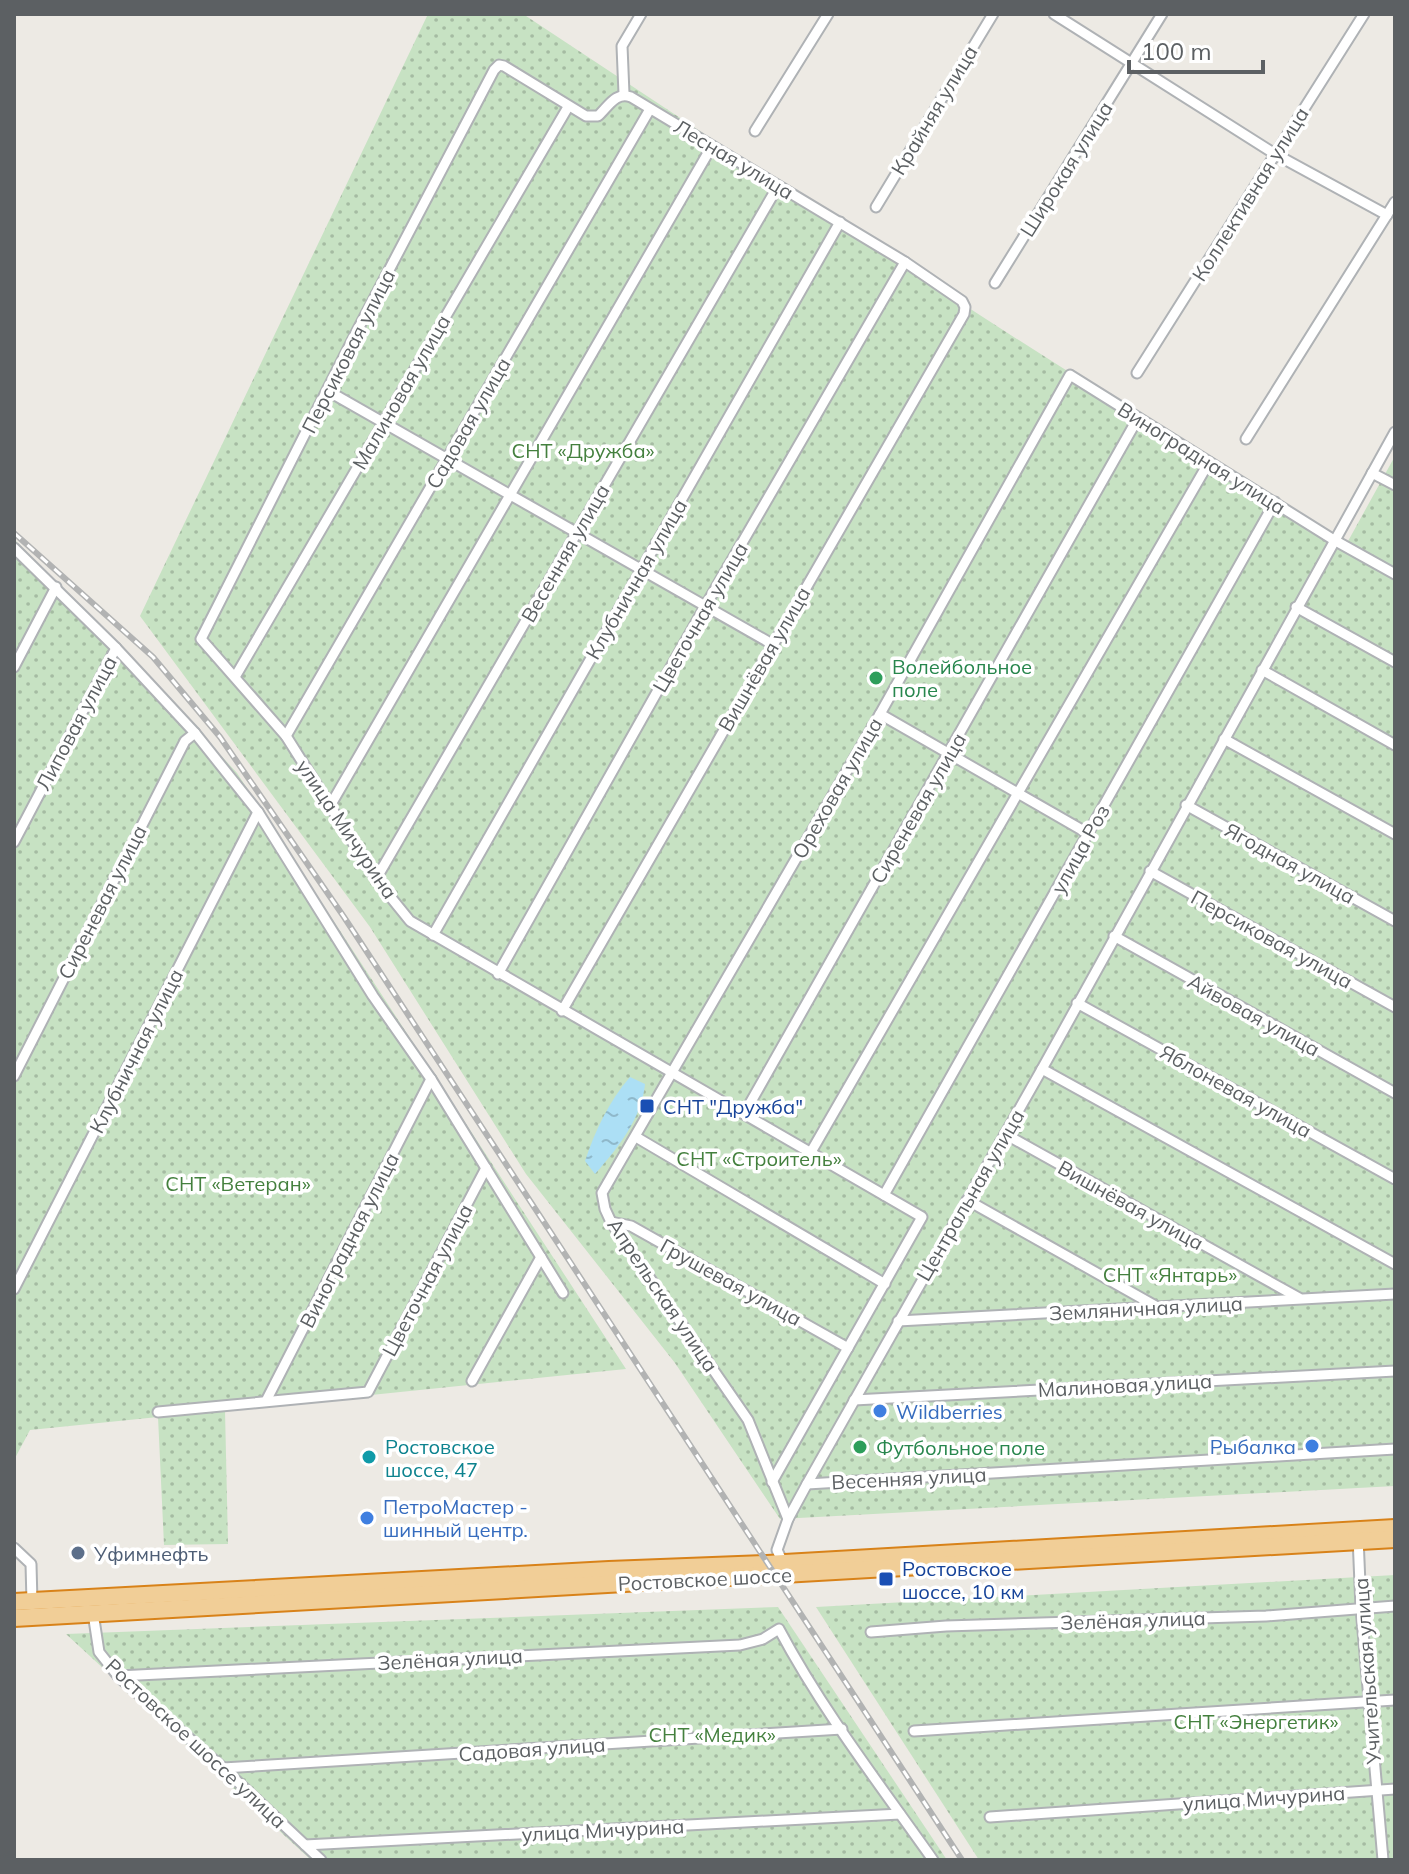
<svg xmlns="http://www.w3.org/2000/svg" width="1409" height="1874" font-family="Mulish,sans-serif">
	<defs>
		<pattern id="garden-dots" width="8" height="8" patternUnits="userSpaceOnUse" patternTransform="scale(2)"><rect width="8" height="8" fill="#c7e2c3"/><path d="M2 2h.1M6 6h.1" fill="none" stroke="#a5bba2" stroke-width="1.8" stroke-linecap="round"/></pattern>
		<pattern id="water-ripples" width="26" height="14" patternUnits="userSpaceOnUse" patternTransform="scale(2)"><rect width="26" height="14" fill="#acdff5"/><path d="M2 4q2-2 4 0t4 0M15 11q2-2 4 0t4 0" fill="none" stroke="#8fb8ca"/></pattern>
	</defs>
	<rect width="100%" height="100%" fill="#edeae4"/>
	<g fill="url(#garden-dots)">
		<path d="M 428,14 L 523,14 C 796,194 1065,377 1347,543 L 1395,456 L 1395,1486 L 780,1519 L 675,1363 L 526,1174 L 370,927 L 140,616 Z"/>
		<path d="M 14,539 L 136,663 L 237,773 L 626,1369 L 225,1410 L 228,1544 L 164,1545 L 158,1417 L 30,1430 L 14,1460 Z"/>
		<path d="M 1395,1575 L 1395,1860 L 979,1860 L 816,1607 Z"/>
		<path d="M 778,1607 L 947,1860 L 311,1860 L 66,1634 Z"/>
	</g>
	<path fill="url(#water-ripples)" d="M 630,1077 L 645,1084 C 642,1118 617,1149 595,1174 L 585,1161 C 595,1131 609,1101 630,1077 Z"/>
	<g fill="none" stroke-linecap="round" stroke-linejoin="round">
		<defs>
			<g id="street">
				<path d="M 1054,14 L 1275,154 L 1387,215"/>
				<path d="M 624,94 L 622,46 L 641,14"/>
				<path d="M 755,131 L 828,14"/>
				<path d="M 876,207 L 993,14"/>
				<path d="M 995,283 L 1162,14"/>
				<path d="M 1137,373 L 1364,14"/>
				<path d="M 328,391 L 772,644"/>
				<path d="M 1246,439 L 1395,202"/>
				<path d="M 1372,473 L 1395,485"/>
				<path d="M 14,548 L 116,648 L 195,733 L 258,812 L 373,996 L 431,1079 L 563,1293"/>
				<path d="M 1296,607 L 1395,662"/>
				<path d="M 14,667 L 56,587"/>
				<path d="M 1262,670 L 1395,745"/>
				<path d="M 235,677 L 568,107"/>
				<path d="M 880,714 L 1089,834"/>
				<path d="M 286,736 L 650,109"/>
				<path d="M 1224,739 L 1395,834"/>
				<path d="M 1186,805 L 1395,921"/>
				<path d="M 330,806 L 712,146"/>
				<path d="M 14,842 L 116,648"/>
				<path d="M 1150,871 L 1395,1007"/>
				<path d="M 376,879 L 778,186"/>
				<path d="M 433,935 L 840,222"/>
				<path d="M 1114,936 L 1395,1093"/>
				<path d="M 498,974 L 706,605 L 905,262"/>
				<path d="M 1077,1003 L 1395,1179"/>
				<path d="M 562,1011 L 964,314 L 965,307 L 962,301 L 905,262 L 631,97 C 616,91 608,107 598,116 L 586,116 L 504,66 L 499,65 L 494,70 L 356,333 L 201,639 L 286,736 L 376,879 L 410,921 L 922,1217 L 772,1482"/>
				<path d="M 1042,1069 L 1395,1264"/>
				<path d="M 14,1076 L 185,741 L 195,733"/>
				<path d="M 744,1114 L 1138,418"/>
				<path d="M 1005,1134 L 1299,1298"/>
				<path d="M 636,1137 L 885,1284"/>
				<path d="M 811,1152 L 1209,462"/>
				<path d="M 884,1195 L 1275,502"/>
				<path d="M 967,1200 L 1159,1308"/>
				<path d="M 611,1222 L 631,1226 L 848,1348"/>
				<path d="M 14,1289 L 258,812"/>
				<path d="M 898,1321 L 1395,1294"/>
				<path d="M 472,1381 L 541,1257"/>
				<path d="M 854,1400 L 1395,1371"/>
				<path d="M 266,1401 L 431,1079"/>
				<path d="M 158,1412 L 368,1392 L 486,1168"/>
				<path d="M 807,1484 L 1395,1449"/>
				<path d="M 788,1519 L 748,1420 L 611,1222 L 605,1209 L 602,1193 L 880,714 L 1070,375 L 1334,540 L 1395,574"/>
				<path d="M 1358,1537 L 1361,1608 L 1383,1860"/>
				<path d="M 14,1548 L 31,1564 L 32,1602"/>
				<path d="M 785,1567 L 777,1550 L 788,1519 L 807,1484 L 1042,1069 L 1395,432"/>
				<path d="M 93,1613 L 99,1652 L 118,1676 L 223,1768 L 321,1860"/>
				<path d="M 871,1632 L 946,1626 L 1266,1616 L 1395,1606"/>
				<path d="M 118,1676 L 740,1645 L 763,1639 L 779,1629 C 822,1710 880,1785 933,1860"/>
				<path d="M 914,1731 L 1395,1700"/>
				<path d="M 223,1768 L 842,1729"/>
				<path d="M 990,1817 L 1395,1789"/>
				<path d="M 305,1845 L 900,1814"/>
			</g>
			<g id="highway">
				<path d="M 14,1602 L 609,1570 L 767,1564 L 1395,1528"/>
				<path d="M 14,1618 L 1395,1539"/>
			</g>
		</defs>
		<use href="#street" stroke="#afb2b5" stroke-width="13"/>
		<use href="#highway" stroke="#d88219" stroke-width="20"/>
		<use href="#street" stroke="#fff" stroke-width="9"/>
		<use href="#highway" stroke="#f1ce97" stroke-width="16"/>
		<defs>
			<path id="rail" d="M 14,533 L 153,657 L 220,737 L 344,917 L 962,1860"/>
		</defs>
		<use href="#rail" stroke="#b2b3b3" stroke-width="6"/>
		<use href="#rail" stroke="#fff" stroke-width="3" stroke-dasharray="9" stroke-linecap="butt"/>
	</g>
	<g fill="#2e9e5b" stroke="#fff" stroke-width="3">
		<circle cx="876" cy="678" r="8"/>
		<circle cx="860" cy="1447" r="8"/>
	</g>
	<g fill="#1a4fb4" stroke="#fff" stroke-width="3">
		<rect x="639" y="1098" width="16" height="16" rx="4"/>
		<rect x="878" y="1571" width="16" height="16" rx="4"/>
	</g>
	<g fill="#3f7fe0" stroke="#fff" stroke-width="3">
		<circle cx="880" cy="1411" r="8"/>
		<circle cx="1312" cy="1446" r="8"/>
		<circle cx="367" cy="1518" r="8"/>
	</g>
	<circle fill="#0f9aa8" stroke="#fff" stroke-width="3" cx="369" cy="1457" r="8"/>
	<circle fill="#5c6f8a" stroke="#fff" stroke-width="3" cx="78" cy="1553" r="8"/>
	<g text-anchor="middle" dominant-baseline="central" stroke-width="7" stroke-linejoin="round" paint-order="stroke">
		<g font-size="20" fill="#5c6063" stroke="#fff">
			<text transform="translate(934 110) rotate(-59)">Крайняя улица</text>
			<text transform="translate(734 159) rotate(31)">Лесная улица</text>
			<text transform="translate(1066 169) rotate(-58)">Широкая улица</text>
			<text transform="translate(1250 194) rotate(-58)">Коллективная улица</text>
			<text transform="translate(348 351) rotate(-63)">Персиковая улица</text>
			<text transform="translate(401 392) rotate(-60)">Малиновая улица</text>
			<text transform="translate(468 423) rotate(-60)">Садовая улица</text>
			<text transform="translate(1202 458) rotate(32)">Виноградная улица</text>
			<text transform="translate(565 553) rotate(-60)">Весенняя улица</text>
			<text transform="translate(636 579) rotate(-60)">Клубничная улица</text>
			<text transform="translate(700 617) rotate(-60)">Цветочная улица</text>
			<text transform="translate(764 659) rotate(-60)">Вишнёвая улица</text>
			<text transform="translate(76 723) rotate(-62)">Липовая улица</text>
			<text transform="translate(837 788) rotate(-60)">Ореховая улица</text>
			<text transform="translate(918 808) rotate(-60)">Сиреневая улица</text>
			<text transform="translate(347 829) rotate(56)">улица Мичурина</text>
			<text transform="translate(1080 849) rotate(-61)">улица Роз</text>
			<text transform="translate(1290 863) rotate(29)">Ягодная улица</text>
			<text transform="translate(102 902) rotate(-63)">Сиреневая улица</text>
			<text transform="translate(1272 939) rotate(29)">Персиковая улица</text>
			<text transform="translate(1254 1015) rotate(29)">Айвовая улица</text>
			<text transform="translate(136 1051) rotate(-63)">Клубничная улица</text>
			<text transform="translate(1236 1091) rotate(29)">Яблоневая улица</text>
			<text transform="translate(970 1195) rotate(-60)">Центральная улица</text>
			<text transform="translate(1131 1205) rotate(29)">Вишнёвая улица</text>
			<text transform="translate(349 1240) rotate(-63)">Виноградная улица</text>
			<text transform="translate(427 1280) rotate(-62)">Цветочная улица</text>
			<text transform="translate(731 1282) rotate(29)">Грушевая улица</text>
			<text transform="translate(663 1295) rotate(56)">Апрельская улица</text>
			<text transform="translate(1146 1308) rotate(-3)">Земляничная улица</text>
			<text transform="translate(1125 1385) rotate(-3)">Малиновая улица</text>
			<text transform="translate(909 1478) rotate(-3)">Весенняя улица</text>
			<text transform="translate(705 1579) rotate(-3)">Ростовское шоссе</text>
			<text transform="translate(1133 1620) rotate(-2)">Зелёная улица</text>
			<text transform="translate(450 1659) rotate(-3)">Зелёная улица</text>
			<text transform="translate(1367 1671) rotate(-94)">Учительская улица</text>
			<text transform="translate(196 1743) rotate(43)">Ростовское шоссе улица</text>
			<text transform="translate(532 1749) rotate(-4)">Садовая улица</text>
			<text transform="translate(1264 1798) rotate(-4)">улица Мичурина</text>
			<text transform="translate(603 1830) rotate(-3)">улица Мичурина</text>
		</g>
		<g font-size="20" fill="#44803e" stroke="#fff">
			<text x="583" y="450">СНТ «Дружба»</text>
			<text x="759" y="1158">СНТ «Строитель»</text>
			<text x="238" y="1183">СНТ «Ветеран»</text>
			<text x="1170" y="1274">СНТ «Янтарь»</text>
			<text x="1256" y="1721">СНТ «Энергетик»</text>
			<text x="712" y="1734">СНТ «Медик»</text>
		</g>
		<g font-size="20" fill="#27864d" stroke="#fff" text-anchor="start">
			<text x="892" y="666">Волейбольное<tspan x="892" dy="23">поле</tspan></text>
			<text x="876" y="1447">Футбольное поле</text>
		</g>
		<g font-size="20" fill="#164399" stroke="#fff" text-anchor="start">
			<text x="663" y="1106">СНТ "Дружба"</text>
			<text x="902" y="1568">Ростовское<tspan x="902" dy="23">шоссе, 10 км</tspan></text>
		</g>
		<g font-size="20" fill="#366cbe" stroke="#fff" text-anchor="start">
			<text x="896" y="1411">Wildberries</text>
			<text x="1296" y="1446" text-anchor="end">Рыбалка</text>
			<text x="383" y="1506">ПетроМастер -<tspan x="383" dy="23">шинный центр.</tspan></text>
		</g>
		<g font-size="20" fill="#0d838f" stroke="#fff" text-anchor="start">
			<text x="385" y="1446">Ростовское<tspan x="385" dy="23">шоссе, 47</tspan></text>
		</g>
		<g font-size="20" fill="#4e5e75" stroke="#fff" text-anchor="start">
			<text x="94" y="1553">Уфимнефть</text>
		</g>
	</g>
	<rect width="1409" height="1874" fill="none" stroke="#5c6063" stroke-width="32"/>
	<path d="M1129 60v12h134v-12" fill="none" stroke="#5c6063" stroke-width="4"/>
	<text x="1141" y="60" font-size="24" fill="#5c6063" stroke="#ffffff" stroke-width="6" paint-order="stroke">100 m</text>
</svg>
